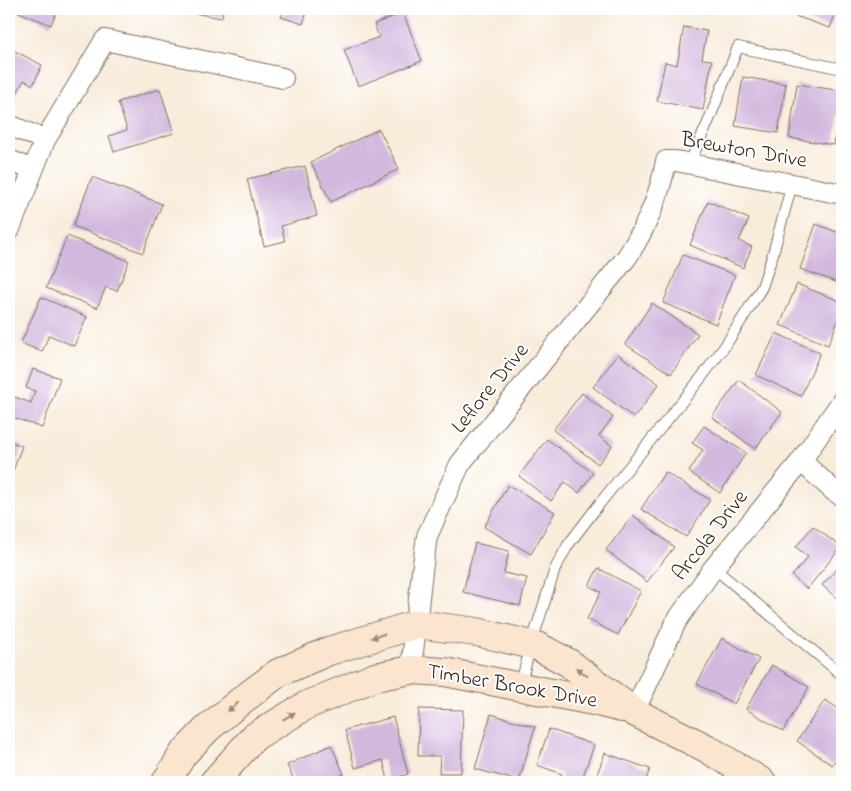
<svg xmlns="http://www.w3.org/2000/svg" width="851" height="791" font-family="'Indie Flower',sans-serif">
	<rect width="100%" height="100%" fill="#fff"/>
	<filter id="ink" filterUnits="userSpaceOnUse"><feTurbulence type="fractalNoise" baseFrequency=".02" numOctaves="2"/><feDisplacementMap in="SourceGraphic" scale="10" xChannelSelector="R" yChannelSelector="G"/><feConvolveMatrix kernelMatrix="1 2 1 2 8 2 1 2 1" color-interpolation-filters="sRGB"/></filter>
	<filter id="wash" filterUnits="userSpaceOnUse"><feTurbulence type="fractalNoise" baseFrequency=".0096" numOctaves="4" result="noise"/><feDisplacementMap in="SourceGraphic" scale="20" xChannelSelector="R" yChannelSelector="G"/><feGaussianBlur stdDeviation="1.12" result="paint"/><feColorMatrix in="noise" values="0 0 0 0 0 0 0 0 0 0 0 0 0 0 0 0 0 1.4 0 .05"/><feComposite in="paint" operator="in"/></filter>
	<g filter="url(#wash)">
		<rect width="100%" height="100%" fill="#f8ecda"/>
		<g id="blocks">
			<g fill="#d3b8de">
				<path d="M 11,9 L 58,9 L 51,25 Z"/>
				<path d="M 193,9 L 223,9 L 222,18 L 193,13 Z"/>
				<path d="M 284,9 L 308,9 L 303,24 L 281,17 Z"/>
				<path d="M 791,9 L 837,9 L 830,28 L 789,14 Z"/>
				<path d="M 403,13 L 422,61 L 358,86 L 344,50 L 379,37 L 374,24 Z"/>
				<path d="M 684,27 L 707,31 L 702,59 L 712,60 L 703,110 L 657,101 L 665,62 L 677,65 Z"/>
				<path d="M 9,48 L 42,65 L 33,85 L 24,80 L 16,95 L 9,91 Z"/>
				<path d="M 743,77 L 786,84 L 778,133 L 735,126 Z"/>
				<path d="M 797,84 L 842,91 L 834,145 L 789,138 Z"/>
				<path d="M 160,89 L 174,133 L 114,152 L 109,136 L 127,130 L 118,102 Z"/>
				<path d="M 379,129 L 399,169 L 331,202 L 311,162 Z"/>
				<path d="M 305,166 L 317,216 L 281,226 L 285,241 L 264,246 L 247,179 Z"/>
				<path d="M 92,177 L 162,204 L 143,253 L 73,226 Z"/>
				<path d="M 708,201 L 749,219 L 739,241 L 752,247 L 743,268 L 690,245 Z"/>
				<path d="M 816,224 L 842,234 L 842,284 L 800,269 Z"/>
				<path d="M 67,236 L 129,261 L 117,291 L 106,287 L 97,308 L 46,288 Z"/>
				<path d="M 683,255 L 735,275 L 716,324 L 663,303 Z"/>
				<path d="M 797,284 L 842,302 L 842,311 L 828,345 L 780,325 Z"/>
				<path d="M 41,297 L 87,317 L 74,346 L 49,335 L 42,352 L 21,343 Z"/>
				<path d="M 652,303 L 698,334 L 671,374 L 625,344 Z"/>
				<path d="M 776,333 L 820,353 L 801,396 L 756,375 Z"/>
				<path d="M 618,354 L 659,384 L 634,418 L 593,387 Z"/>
				<path d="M 33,369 L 60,378 L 42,428 L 9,416 L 9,395 L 31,403 L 35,391 L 26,388 Z"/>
				<path d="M 739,380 L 782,412 L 755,449 L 712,417 Z"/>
				<path d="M 582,393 L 613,417 L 599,436 L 612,446 L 598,464 L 553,430 Z"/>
				<path d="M 704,426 L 746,453 L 720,493 L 689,472 L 703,450 L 692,443 Z"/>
				<path d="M 547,439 L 593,473 L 579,493 L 565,482 L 551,501 L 519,476 Z"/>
				<path d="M 9,441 L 22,446 L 9,482 Z"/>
				<path d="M 665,472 L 710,500 L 686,537 L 641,509 Z"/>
				<path d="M 508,485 L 555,512 L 531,554 L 484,527 Z"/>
				<path d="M 633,515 L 674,547 L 647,582 L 606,550 Z"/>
				<path d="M 813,526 L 841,547 L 807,589 L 792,576 L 808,557 L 796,547 Z"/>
				<path d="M 475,543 L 509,551 L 504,573 L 527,578 L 520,606 L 463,592 Z"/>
				<path d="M 842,564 L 842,603 L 822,585 Z"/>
				<path d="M 598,568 L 641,591 L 618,635 L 587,619 L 601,592 L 589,586 Z"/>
				<path d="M 722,638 L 759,659 L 734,704 L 697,684 Z"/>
				<path d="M 772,665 L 809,687 L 783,731 L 746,709 Z"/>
				<path d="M 825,700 L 842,711 L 842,750 L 832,765 L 797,741 Z"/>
				<path d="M 419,709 L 463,710 L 461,773 L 439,773 L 440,756 L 418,756 Z"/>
				<path d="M 491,714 L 535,727 L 519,781 L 475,769 Z"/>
				<path d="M 393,717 L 408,774 L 388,780 L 383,760 L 355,768 L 345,730 Z"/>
				<path d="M 549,729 L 594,745 L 581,782 L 560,782 L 562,774 L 537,765 Z"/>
				<path d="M 331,745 L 344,774 L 325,782 L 295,782 L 287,765 Z"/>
				<path d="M 605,753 L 650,769 L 645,782 L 594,782 Z"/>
			</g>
		</g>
	</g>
	<g filter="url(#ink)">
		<use href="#blocks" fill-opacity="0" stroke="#7d6e60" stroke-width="1"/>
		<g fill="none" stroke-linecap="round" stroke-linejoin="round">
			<defs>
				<g id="lane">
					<path d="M 689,164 L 707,125 L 738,47 L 842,69"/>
					<path d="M 714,568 L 842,675"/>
					<path d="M 520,686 L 531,645 L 555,569 L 568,545 L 600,503 L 701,378 L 725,346 L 746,313 L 762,287 L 772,257 L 792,184"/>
				</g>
				<g id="street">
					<path d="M 9,125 L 45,140"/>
					<path d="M 9,160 L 33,170"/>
					<path d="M 9,231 L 45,140 L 105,40 L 283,78"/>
					<path d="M 801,461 L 834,491 L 842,496"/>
					<path d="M 411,670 L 422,571 L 427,536 L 460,464 L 627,257 C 645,229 660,195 666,161 L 676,161 L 842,194"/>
					<path d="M 634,712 L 676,622 L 712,570 L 801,461 L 842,401"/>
				</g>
				<g id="secondary">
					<path d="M 166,782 L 183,754 L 207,729 L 237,704 L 278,673 L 329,651 L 417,624 L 477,632 L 537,646 L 569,663 L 634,712 L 706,748 L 762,782"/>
					<path d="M 214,782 L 254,737 L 307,705 L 375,677 L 411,670 L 445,672 L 593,701 L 621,708"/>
				</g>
			</defs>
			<use href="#lane" stroke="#7d6e60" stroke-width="12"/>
			<use href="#street" stroke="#7d6e60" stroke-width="22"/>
			<use href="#secondary" stroke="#7d6e60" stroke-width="30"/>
			<use href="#lane" stroke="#fff" stroke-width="10"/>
			<use href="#street" stroke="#fff" stroke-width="20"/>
			<use href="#secondary" stroke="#fbe5cf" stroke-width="28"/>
		</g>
		<defs><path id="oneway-solid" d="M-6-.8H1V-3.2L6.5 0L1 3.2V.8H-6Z" transform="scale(1.25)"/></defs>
		<g fill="#9b8876">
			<use href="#oneway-solid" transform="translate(378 636) rotate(163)"/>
			<use href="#oneway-solid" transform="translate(582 672) rotate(-143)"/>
			<use href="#oneway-solid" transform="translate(233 707) rotate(140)"/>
			<use href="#oneway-solid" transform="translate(289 716) rotate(-31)"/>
		</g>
	</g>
	<g text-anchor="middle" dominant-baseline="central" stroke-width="4" stroke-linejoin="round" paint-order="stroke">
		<g font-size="22" fill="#3b2a1e" stroke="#fff">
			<text transform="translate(744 151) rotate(10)">Brewton Drive</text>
			<text transform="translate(491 389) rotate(-51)">Leflore Drive</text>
			<text transform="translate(711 536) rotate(-52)">Arcola Drive</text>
			<text transform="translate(512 687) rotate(10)">Timber Brook Drive</text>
		</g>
	</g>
	<rect width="851" height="791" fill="none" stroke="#fff" stroke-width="30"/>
</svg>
